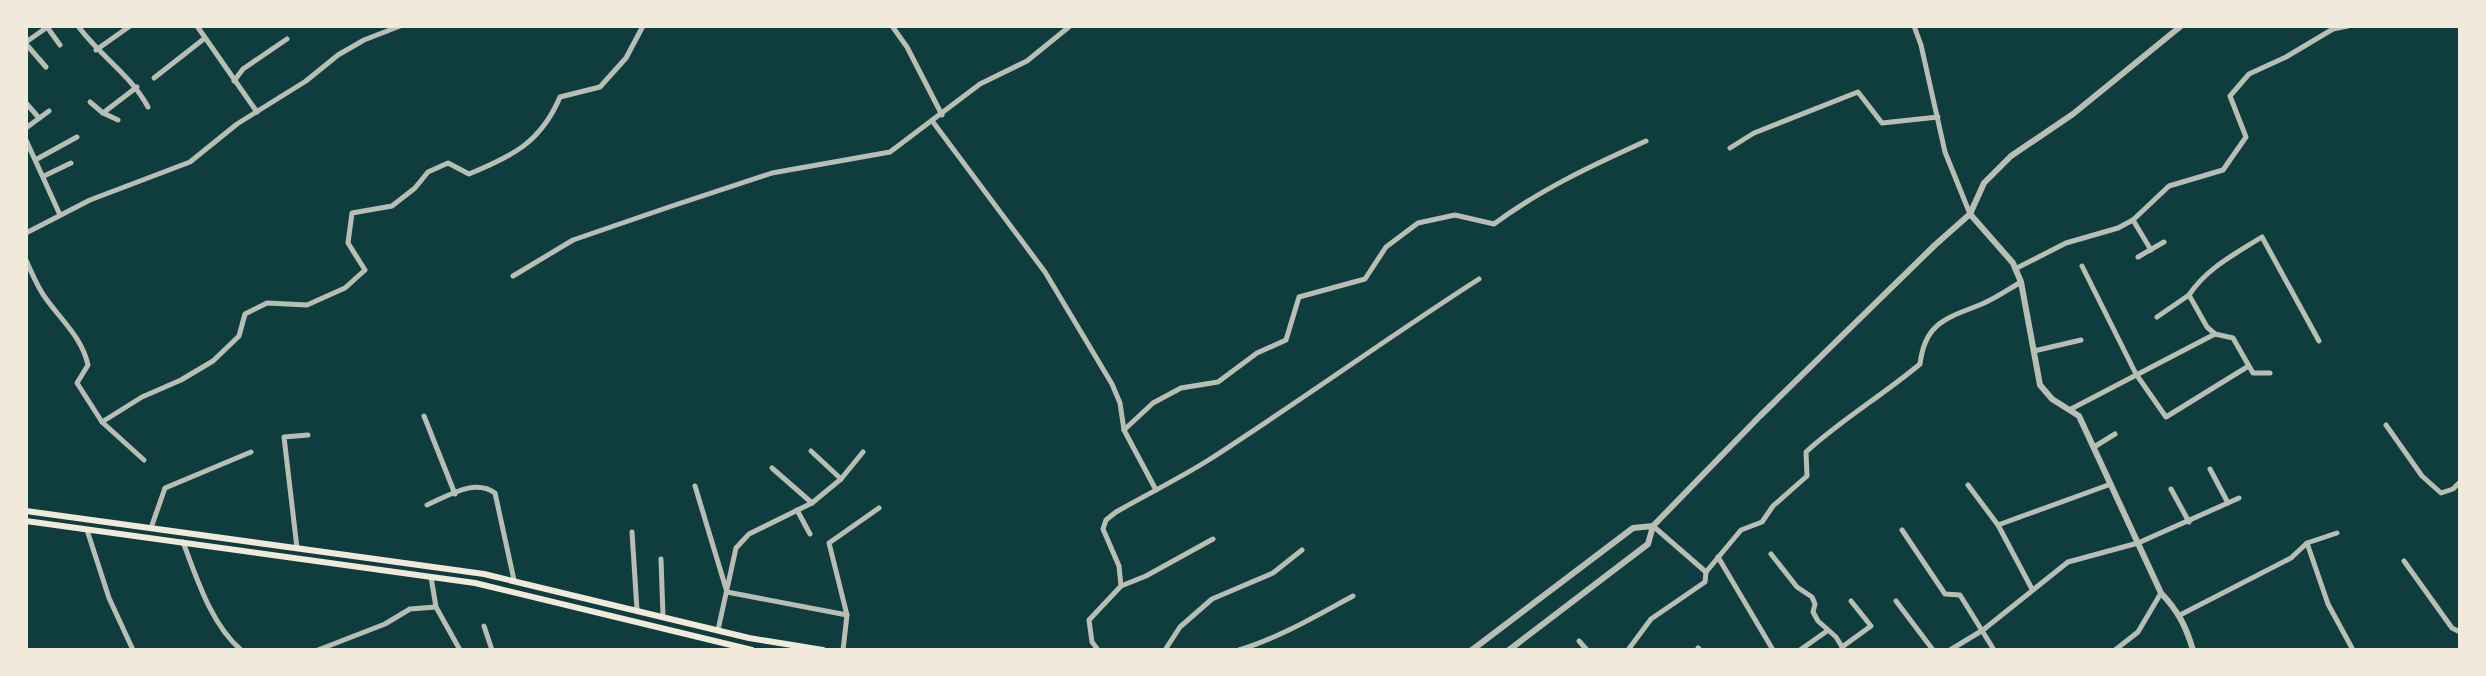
<svg xmlns="http://www.w3.org/2000/svg" width="2486" height="676" font-family="Arial,sans-serif">
	<rect width="100%" height="100%" fill="#0f3d3e"/>
	<g fill="none" stroke-linecap="round" stroke-linejoin="round">
		<g stroke="#b8beb3" stroke-width="5">
			<path d="M 78,26 C 100,56 131,75 148,107"/>
			<path d="M 197,26 L 257,112"/>
			<path d="M 892,26 L 907,47 L 942,115"/>
			<path d="M 1914,26 L 1921,45 L 1945,152 L 1970,214"/>
			<path d="M 47,27 L 60,45"/>
			<path d="M 26,42 L 49,26"/>
			<path d="M 26,44 L 46,67"/>
			<path d="M 96,50 L 130,26"/>
			<path d="M 154,78 L 205,38"/>
			<path d="M 234,81 L 243,69 L 287,39"/>
			<path d="M 90,102 L 103,113 L 137,87"/>
			<path d="M 26,103 L 39,118"/>
			<path d="M 103,113 L 118,120"/>
			<path d="M 933,122 L 1045,272 L 1112,384 L 1120,403 L 1124,430 L 1156,490"/>
			<path d="M 26,128 L 49,111"/>
			<path d="M 26,140 L 60,215"/>
			<path d="M 1730,148 L 1754,133 L 1858,92 L 1882,123 L 1938,117"/>
			<path d="M 37,159 L 77,137"/>
			<path d="M 44,176 L 71,163"/>
			<path d="M 2133,220 L 2151,250"/>
			<path d="M 26,233 L 90,200 L 190,162 L 237,124 L 306,81 L 338,55 L 364,40 L 400,26"/>
			<path d="M 2138,257 L 2164,242"/>
			<path d="M 26,260 C 32,273 38,289 47,300 C 63,322 82,338 88,365 L 77,383 L 102,422 L 144,460"/>
			<path d="M 2082,266 L 2136,374 L 2166,417 L 2247,367"/>
			<path d="M 2015,269 L 2066,243 L 2118,228 L 2133,220 L 2169,186 L 2223,170 L 2246,137 L 2230,96 L 2249,74 L 2286,57 L 2333,29 L 2348,26"/>
			<path d="M 513,276 L 573,240 L 669,207 L 772,173 L 890,152 L 980,84 L 1027,61 L 1070,26"/>
			<path d="M 2157,317 L 2189,295"/>
			<path d="M 2034,351 L 2081,340"/>
			<path d="M 2270,373 L 2253,373 L 2233,338 L 2215,334 L 2207,327 L 2189,295 C 2207,268 2235,254 2262,237 L 2319,341"/>
			<path d="M 2071,409 L 2215,334"/>
			<path d="M 424,416 L 455,494"/>
			<path d="M 102,422 L 142,397 L 181,380 L 213,361 L 239,336 L 245,314 L 267,303 L 307,305 L 345,288 L 365,270 L 348,243 L 352,213 L 392,206 L 415,188 L 428,172 L 448,163 L 469,174 C 513,156 541,142 560,97 L 600,87 L 626,58 L 643,26"/>
			<path d="M 2386,425 L 2422,476 L 2441,493 L 2453,489 L 2460,482"/>
			<path d="M 1124,430 L 1153,403 L 1181,388 L 1218,382 L 1257,353 L 1286,340 L 1299,297 L 1365,279 L 1386,247 L 1418,223 L 1455,215 L 1494,224 C 1541,189 1593,165 1646,141"/>
			<path d="M 2094,447 L 2115,434"/>
			<path d="M 811,451 L 841,479"/>
			<path d="M 772,468 L 812,503"/>
			<path d="M 2210,469 L 2228,503"/>
			<path d="M 1968,485 L 1998,525 L 2032,589"/>
			<path d="M 695,486 L 727,592 L 847,615"/>
			<path d="M 2171,489 L 2189,522"/>
			<path d="M 427,505 C 448,496 474,478 495,493 L 514,580"/>
			<path d="M 797,510 L 810,534"/>
			<path d="M 1998,525 L 2111,484"/>
			<path d="M 1653,526 L 1706,572"/>
			<path d="M 151,528 L 165,488 L 251,452"/>
			<path d="M 87,530 L 109,598 L 133,650"/>
			<path d="M 1902,530 L 1945,594 L 1960,595 L 1994,650"/>
			<path d="M 632,532 L 637,610"/>
			<path d="M 183,542 C 197,579 211,624 241,650"/>
			<path d="M 2307,543 L 2328,604 L 2353,650"/>
			<path d="M 297,548 L 284,437 L 308,435"/>
			<path d="M 1771,554 L 1797,587 L 1812,597 L 1815,604 L 1813,612 L 1818,621 L 1836,637 L 1844,650"/>
			<path d="M 1718,557 L 1773,650"/>
			<path d="M 661,559 L 663,616"/>
			<path d="M 2404,561 L 2452,628 L 2460,632"/>
			<path d="M 431,577 L 436,607 L 460,650"/>
			<path d="M 1121,586 L 1146,576 L 1213,539"/>
			<path d="M 1896,601 L 1933,650"/>
			<path d="M 2180,615 L 2291,558 L 2307,543 L 2337,533"/>
			<path d="M 484,626 L 492,650"/>
			<path d="M 718,630 L 736,548 L 749,534 L 812,503 L 841,479 L 863,452"/>
			<path d="M 1579,641 L 1587,650"/>
			<path d="M 1842,647 L 1871,626 L 1851,601"/>
			<path d="M 1698,648 L 1700,650"/>
			<path d="M 318,650 L 385,624 L 410,609 L 436,607"/>
			<path d="M 843,650 L 847,615 L 829,543 L 879,508"/>
			<path d="M 1098,650 L 1092,642 L 1089,620 L 1121,586 L 1119,566 L 1103,529 L 1106,520 L 1116,512 C 1146,495 1178,479 1207,461 C 1299,402 1387,338 1479,279"/>
			<path d="M 1165,650 L 1180,627 L 1212,599 L 1273,573 L 1302,550"/>
			<path d="M 1239,650 C 1279,638 1316,616 1353,596"/>
			<path d="M 1628,650 L 1651,619 L 1705,582 L 1706,572 L 1741,530 L 1762,522 L 1773,506 L 1807,476 L 1806,452 C 1841,420 1883,395 1920,364 C 1925,322 1947,318 1982,304 C 1996,298 2009,289 2021,282"/>
			<path d="M 1800,650 L 1827,631"/>
			<path d="M 1950,650 L 1983,630 L 2068,562 L 2138,543 L 2239,498"/>
			<path d="M 2115,650 L 2138,632 L 2161,593"/>
		</g>
		<g stroke="#b8beb3" stroke-width="6">
			<path d="M 1970,214 L 2013,263 L 2021,282 L 2040,385 L 2052,399 L 2079,416 L 2161,593 C 2178,611 2186,626 2193,650"/>
			<path d="M 1472,650 L 1633,528 L 1653,526"/>
			<path d="M 1509,650 L 1648,544 L 1653,526 L 1760,416 L 1935,245 L 1970,214 L 1984,183 L 2011,156 L 2073,114 L 2181,26"/>
		</g>
		<g stroke="#f1e9da" stroke-width="6">
			<path d="M 26,511 L 484,574 L 749,638 L 823,650"/>
			<path d="M 26,521 L 475,583 L 752,650"/>
		</g>
	</g>
	<rect width="2486" height="676" fill="none" stroke="#f1e9da" stroke-width="56"/>
</svg>
